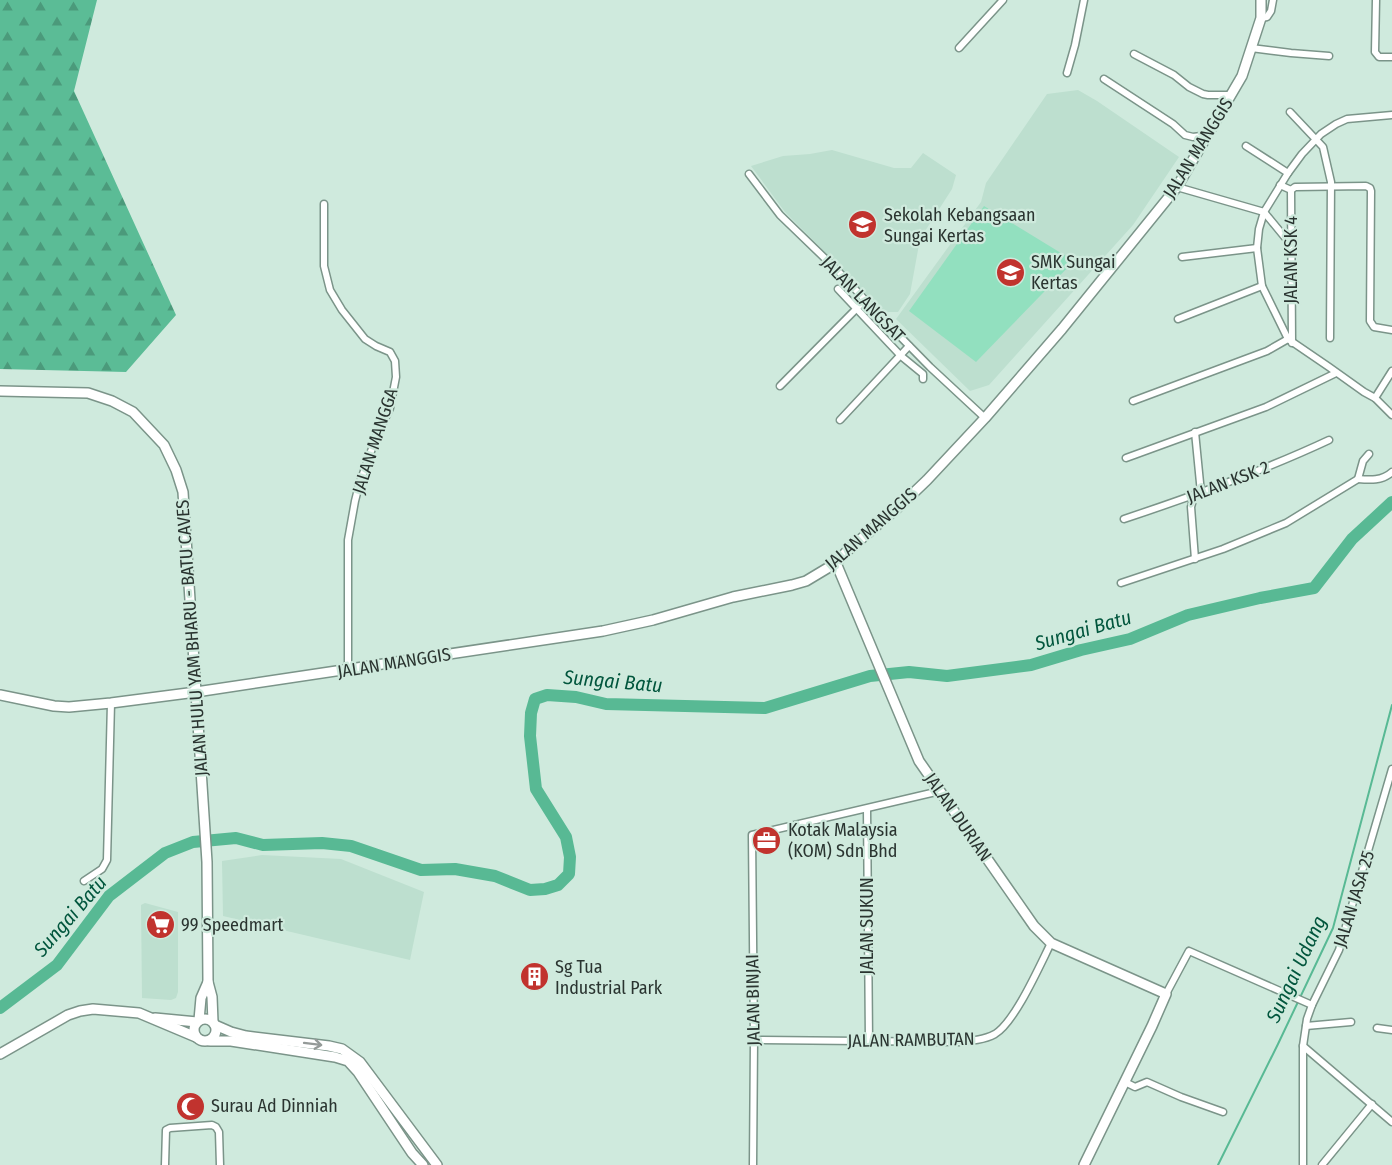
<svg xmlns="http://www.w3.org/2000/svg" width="1392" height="1165" font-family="'Fira Sans Condensed',sans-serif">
	<defs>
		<pattern id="forest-firs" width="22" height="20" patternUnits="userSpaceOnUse" patternTransform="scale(1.5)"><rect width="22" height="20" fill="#5bbc96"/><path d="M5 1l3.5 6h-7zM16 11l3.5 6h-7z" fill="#4b9a7b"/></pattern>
	</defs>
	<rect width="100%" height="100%" fill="#cfeadd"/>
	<g fill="#bddfcf">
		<path d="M 1078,90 L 1097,101 L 1179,157 L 1133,225 L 989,385 L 970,391 L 896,319 L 981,202 L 986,183 L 1047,94 Z"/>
		<path d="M 832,150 L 894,168 L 911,168 L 923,153 L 956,175 L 952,189 L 920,239 L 910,294 L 898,312 L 884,312 L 785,212 L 751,166 L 783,156 L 810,154 Z"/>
		<path d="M 262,855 L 341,859 L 424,892 L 410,960 L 223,916 L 222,861 Z"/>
		<path d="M 145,903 L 178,912 L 178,992 L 176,998 L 171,1000 L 142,998 L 141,905 Z"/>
	</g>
	<path fill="url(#forest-firs)" d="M 0,0 L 97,0 L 74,91 L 176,315 L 126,372 L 0,369 Z"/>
	<path fill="#92e0bf" d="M 984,206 L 1074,261 L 976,362 L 909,311 Z"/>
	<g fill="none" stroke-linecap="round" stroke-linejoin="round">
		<path stroke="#58b994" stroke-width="2" d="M 1218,1165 L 1278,1044 L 1333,928 L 1392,705"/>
		<path stroke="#58b994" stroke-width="12" d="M 0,1008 L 57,965 L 109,896 L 165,853 L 193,842 L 236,838 L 263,845 L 322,843 L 351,846 L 421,870 L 455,869 L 495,876 L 530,890 L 545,889 L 558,885 L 569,874 L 570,857 L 566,837 L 536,789 L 530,736 L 531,713 L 535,699 L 547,695 L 576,697 L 606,704 L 765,708 L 870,676 L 909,672 L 947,676 L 1031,665 L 1081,650 L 1130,639 L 1188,615 L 1260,598 L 1314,588 L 1352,539 L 1392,502"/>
		<defs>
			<g id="street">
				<path d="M 1376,0 L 1375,52 L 1379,57 L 1392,57"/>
				<path d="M 1261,18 L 1267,17 L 1271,11 L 1273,0"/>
				<path d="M 959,48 L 1003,0"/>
				<path d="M 1251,48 L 1291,53 L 1329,56"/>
				<path d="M 1134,54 L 1174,75 L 1189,87 L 1203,94 L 1208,95 L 1231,95"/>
				<path d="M 1067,73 L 1075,45 L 1084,0"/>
				<path d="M 1104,79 L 1173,124 L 1185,135 L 1193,137 L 1201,136 L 1209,132"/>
				<path d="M 1290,112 L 1323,147 L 1331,182 L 1330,338"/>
				<path d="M 1392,115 L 1347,119 L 1336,124 L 1321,134 L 1302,154 L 1288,173 L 1264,212 L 1259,229 L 1257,248 L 1262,286 L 1288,339 L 1329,367 L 1364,392 L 1375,398 L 1392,415"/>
				<path d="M 1246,146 L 1288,173"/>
				<path d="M 749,174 L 780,215 L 838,271 L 882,318 L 930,367 L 985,418"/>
				<path d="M 1280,185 L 1291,190 L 1292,343"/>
				<path d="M 1177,187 L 1264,212"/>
				<path d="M 1291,190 L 1295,187 L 1366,186 L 1370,188 L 1371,191 L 1370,321 L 1374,327 L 1392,330"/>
				<path d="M 324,204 L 324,266 L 330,290 L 342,310 L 365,339 L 376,346 L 390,352 L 395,361 L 396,377 L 390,408 L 375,440 L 359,485 L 355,501 L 348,540 L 348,670"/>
				<path d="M 1264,212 L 1292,246"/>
				<path d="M 1182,257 L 1257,248"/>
				<path d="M 838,289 L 901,356 L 923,374 L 923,379"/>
				<path d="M 1178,319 L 1262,286"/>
				<path d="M 780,386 L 865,300"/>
				<path d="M 1375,398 L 1392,371"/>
				<path d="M 1133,401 L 1267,351 L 1288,339"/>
				<path d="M 840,420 L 909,346"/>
				<path d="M 1195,432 L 1201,493"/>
				<path d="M 1126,458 L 1266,407 L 1336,373"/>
				<path d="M 1358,479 C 1370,480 1382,481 1392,472"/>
				<path d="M 1194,496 L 1191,507 L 1195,559"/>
				<path d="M 1124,519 C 1193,496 1263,471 1329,440"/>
				<path d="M 1121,583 L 1223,549 L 1286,523 L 1358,479 L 1363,461 L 1369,454"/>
				<path d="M 867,809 L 869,1042"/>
				<path d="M 84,881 L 102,869 L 107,860 L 111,703"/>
				<path d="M 1166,994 L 1189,951 L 1312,1005"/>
				<path d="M 1306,1026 L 1351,1022"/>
				<path d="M 1377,1028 L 1392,1030"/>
				<path d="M 754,1040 L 958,1042 C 970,1041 984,1040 995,1034 C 1015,1022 1040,965 1051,943"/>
				<path d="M 1303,1046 L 1392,1122"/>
				<path d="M 1125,1082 L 1135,1087 L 1147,1082 L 1181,1097 L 1223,1112"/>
				<path d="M 165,1165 L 166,1130 L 170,1128 L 212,1125 L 216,1127 L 219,1132 L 220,1165"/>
				<path d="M 753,1165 L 754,1040 L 752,835 L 940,791"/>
				<path d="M 1303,1165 L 1303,1046 L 1307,1019 L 1312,1005 L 1339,950 L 1392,769"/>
				<path d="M 1322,1165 L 1372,1104"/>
			</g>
			<g id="secondary">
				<path d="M 0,391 L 88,393 L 112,401 L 133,412 L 164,445 L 176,470 L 183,492 L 207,862 L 208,982 L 212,997 L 213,1022"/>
				<path d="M 836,563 L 919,761 L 1034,926 L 1051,943 L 1166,994 L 1152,1026 L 1084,1165"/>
				<path d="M 0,695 L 54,706 L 69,707 L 111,703 L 196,692 L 603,631 L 653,620 L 733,597 L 792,585 L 806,581 L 836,563 L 847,551 L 903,503 L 927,480 L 985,418 L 1062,329 L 1177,187 L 1242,76 L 1261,18 L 1261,0"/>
				<path d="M 155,1018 L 197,1022"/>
				<circle cx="205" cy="1030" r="11"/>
				<path d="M 199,1020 L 201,998 L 208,982"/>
				<path d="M 215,1025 L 231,1032 L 246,1036 L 329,1046 L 342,1049 L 360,1062 L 437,1165"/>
				<path d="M 210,1041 L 231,1041 L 335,1057 L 348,1061 L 358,1072 L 412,1153 L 423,1165"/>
				<path d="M 0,1054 L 68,1015 L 80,1011 L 93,1009 L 139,1013 L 196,1037"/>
			</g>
		</defs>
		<use href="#street" stroke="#7b9489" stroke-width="9"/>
		<use href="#secondary" stroke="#7b9489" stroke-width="12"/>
		<use href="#street" stroke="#fff" stroke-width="6"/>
		<use href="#secondary" stroke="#fff" stroke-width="9"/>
	</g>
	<defs><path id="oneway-shaft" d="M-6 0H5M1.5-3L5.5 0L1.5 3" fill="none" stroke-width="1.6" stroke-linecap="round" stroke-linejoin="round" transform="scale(1.5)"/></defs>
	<use stroke="#949a98" href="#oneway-shaft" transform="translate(313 1044) rotate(7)"/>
	<defs>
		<symbol id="school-disc" viewBox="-11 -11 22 22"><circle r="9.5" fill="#c1332e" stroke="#cfeadd"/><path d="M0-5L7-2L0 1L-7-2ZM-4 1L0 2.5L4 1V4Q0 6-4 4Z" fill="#fff"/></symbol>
		<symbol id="office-disc" viewBox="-11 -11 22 22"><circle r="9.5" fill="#c1332e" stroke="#cfeadd"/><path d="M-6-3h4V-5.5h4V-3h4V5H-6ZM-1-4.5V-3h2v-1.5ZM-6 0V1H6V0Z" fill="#fff"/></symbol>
		<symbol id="supermarket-disc" viewBox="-11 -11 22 22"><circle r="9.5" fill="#c1332e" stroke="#cfeadd"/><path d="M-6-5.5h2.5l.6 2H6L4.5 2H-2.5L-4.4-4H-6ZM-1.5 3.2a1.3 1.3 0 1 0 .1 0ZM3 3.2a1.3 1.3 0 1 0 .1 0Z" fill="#fff"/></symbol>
		<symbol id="building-disc" viewBox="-11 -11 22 22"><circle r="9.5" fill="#c1332e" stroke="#cfeadd"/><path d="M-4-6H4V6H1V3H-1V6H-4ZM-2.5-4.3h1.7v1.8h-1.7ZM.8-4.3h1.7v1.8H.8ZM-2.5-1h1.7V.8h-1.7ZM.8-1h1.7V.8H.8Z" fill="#fff"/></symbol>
		<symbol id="mosque-disc" viewBox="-11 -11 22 22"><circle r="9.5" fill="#c1332e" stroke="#cfeadd"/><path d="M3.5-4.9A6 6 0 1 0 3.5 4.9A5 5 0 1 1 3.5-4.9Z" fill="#fff"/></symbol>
	</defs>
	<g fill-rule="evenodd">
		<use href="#school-disc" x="846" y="208" width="33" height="33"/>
		<use href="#school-disc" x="994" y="256" width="33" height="33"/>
		<use href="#office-disc" x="750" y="824" width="33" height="33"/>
		<use href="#supermarket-disc" x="144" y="908" width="33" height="33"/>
		<use href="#building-disc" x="518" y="960" width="33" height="33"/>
		<use href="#mosque-disc" x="174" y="1090" width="33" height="33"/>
	</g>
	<g text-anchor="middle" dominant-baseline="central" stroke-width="4.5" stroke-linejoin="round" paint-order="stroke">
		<g font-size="18" fill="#2a3430" stroke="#cfeadd">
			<text transform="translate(1198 148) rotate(-58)">JALAN MANGGIS</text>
			<text transform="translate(1291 260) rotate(-90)">JALAN KSK 4</text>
			<text transform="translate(863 299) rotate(46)">JALAN LANGSAT</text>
			<text transform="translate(375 441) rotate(-72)">JALAN MANGGA</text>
			<text transform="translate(1228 482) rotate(-21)">JALAN KSK 2</text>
			<text transform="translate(871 529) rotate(-41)">JALAN MANGGIS</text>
			<text transform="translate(192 638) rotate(-94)">JALAN HULU YAM BHARU - BATU CAVES</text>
			<text transform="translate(394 663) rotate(-9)">JALAN MANGGIS</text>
			<text transform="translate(958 817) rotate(55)">JALAN DURIAN</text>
			<text transform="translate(1354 899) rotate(-73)">JALAN JASA 25</text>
			<text transform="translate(867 926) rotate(-90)">JALAN SUKUN</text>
			<text transform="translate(753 1000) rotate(-91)">JALAN BINJAI</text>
			<text transform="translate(911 1040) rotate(-1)">JALAN RAMBUTAN</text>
		</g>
		<g font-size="18" fill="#2a3430" stroke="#cfeadd" text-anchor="start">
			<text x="884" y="215">Sekolah Kebangsaan<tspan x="884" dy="21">Sungai Kertas</tspan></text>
			<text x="1031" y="262">SMK Sungai<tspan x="1031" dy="21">Kertas</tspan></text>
			<text x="788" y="830">Kotak Malaysia<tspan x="788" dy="21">(KOM) Sdn Bhd</tspan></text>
			<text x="181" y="925">99 Speedmart</text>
			<text x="555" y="967">Sg Tua<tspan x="555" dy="21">Industrial Park</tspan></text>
			<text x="211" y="1106">Surau Ad Dinniah</text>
		</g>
		<g font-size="20" font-style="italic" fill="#02563d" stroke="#cfeadd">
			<text transform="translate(1083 630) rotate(-16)">Sungai Batu</text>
			<text transform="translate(613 681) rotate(5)">Sungai Batu</text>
			<text transform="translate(70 916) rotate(-49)">Sungai Batu</text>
			<text transform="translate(1296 969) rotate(-65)">Sungai Udang</text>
		</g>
	</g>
</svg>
